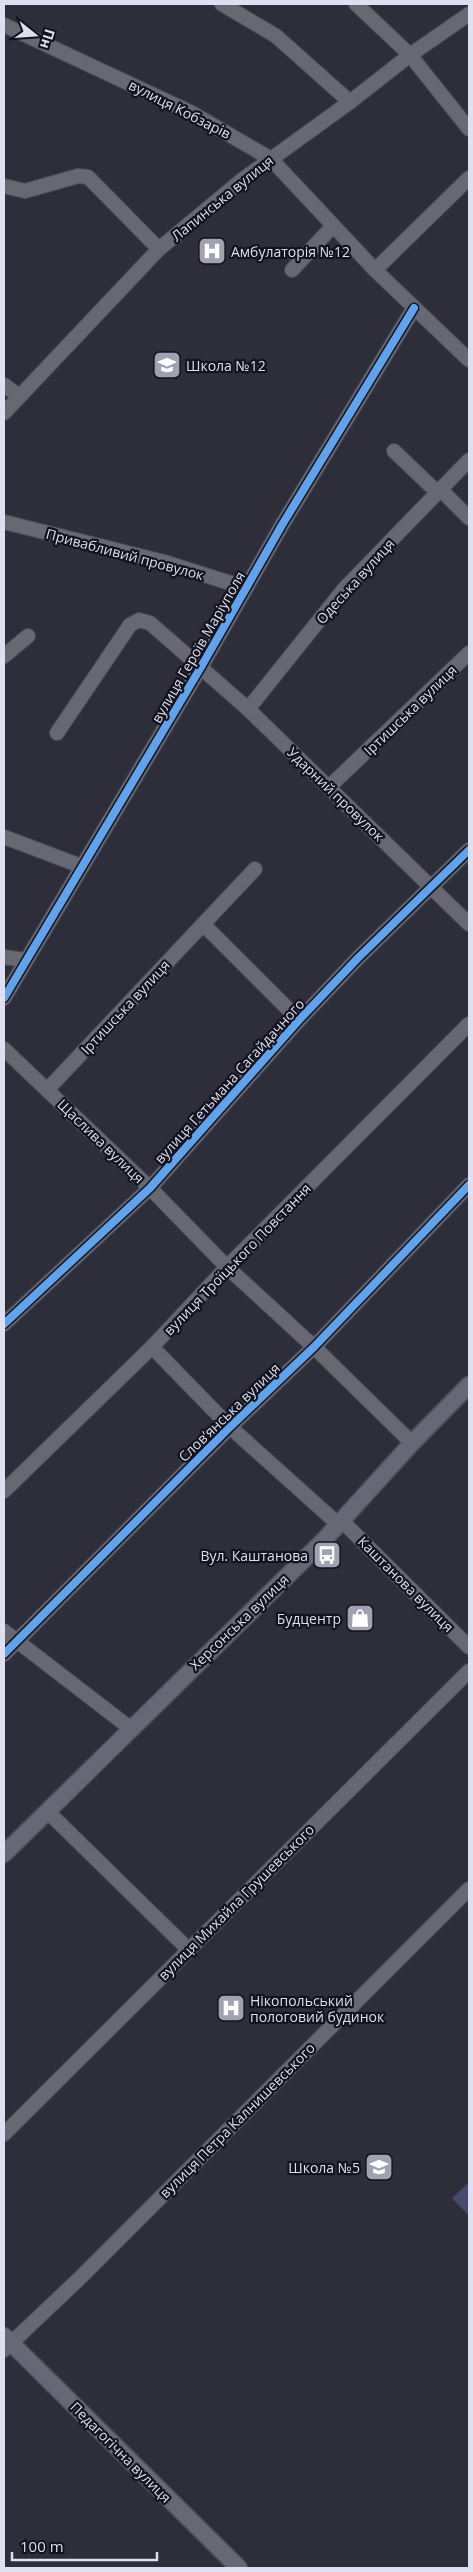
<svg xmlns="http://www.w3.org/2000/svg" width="473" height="2572" font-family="'Open Sans',sans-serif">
	<rect width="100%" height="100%" fill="#2e2e3b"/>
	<path fill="#48496e" d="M 469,2182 L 469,2216 L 452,2198 Z"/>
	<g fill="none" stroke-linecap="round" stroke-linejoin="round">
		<defs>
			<g id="minor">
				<path d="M 222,4 L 276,36 L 350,102"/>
				<path d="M 356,4 L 410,55 L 469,129"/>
				<path d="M 4,25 L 192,113 L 271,159 L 375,270 L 469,360"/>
				<path d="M 4,186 L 25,191 L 78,176 L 88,177 L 159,249"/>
				<path d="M 292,270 L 333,226"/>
				<path d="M 375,270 L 469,178"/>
				<path d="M 4,385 L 19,396"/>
				<path d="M 4,413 L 159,249 L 242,180 L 350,102 L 410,55 L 469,14"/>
				<path d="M 394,451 L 437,492"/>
				<path d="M 440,489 L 469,518"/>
				<path d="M 4,522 L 164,562 L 246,588"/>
				<path d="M 4,656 L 28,636"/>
				<path d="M 248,709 L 345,588 L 469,460"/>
				<path d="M 57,733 L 130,625 L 139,620 L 150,623 L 248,709 L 469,924"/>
				<path d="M 329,787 L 469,653"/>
				<path d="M 4,837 L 81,866"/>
				<path d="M 203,924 L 299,1020"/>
				<path d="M 4,957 L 25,960"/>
				<path d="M 4,998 L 201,667 L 282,525 L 414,308"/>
				<path d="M 4,1049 L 150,1188 L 227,1267 L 314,1347 L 412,1443"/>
				<path d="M 47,1090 L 255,869"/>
				<path d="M 4,1324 L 150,1188 L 299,1020 L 358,958 L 469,850"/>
				<path d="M 152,1347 L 230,1427 L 339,1525"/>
				<path d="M 4,1491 L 152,1347 L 227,1267 L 469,1024"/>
				<path d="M 342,1521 L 469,1647"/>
				<path d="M 4,1631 L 130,1728"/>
				<path d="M 4,1654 L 230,1427 L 314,1347 L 469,1185"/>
				<path d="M 47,1811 L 189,1950"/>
				<path d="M 4,2134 L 469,1671"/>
				<path d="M 4,2350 L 82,2276 L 469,1889"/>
			</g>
			<g id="major">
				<path d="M 4,1854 L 325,1539 L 412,1443 L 469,1385"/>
				<path d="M 4,2336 L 239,2568"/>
			</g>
		</defs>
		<use href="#minor" stroke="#4b4c57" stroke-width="16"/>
		<use href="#major" stroke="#4b4c57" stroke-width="19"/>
		<use href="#minor" stroke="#676872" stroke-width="14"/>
		<use href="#major" stroke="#676876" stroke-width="16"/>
		<defs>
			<g id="cycleway">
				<path d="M 4,998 L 201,667 L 282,525 L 414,308"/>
				<path d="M 4,1324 L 150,1188 L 299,1020 L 358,958 L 469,850"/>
				<path d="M 4,1654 L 230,1427 L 314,1347 L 469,1185"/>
			</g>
		</defs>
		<use href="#cycleway" stroke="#12131e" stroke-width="11"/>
		<use href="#cycleway" stroke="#60a3ed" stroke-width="8"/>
	</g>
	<defs>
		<symbol id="hospital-square" viewBox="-11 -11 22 22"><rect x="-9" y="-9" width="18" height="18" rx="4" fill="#a0a1b1" stroke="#12131e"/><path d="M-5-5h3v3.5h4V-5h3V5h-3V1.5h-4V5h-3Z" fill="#fff"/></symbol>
		<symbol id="school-square" viewBox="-11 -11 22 22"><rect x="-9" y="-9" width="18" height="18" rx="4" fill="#a0a1b1" stroke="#12131e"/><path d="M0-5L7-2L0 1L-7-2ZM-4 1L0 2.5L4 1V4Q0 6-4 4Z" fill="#fff"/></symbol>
		<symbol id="bus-square" viewBox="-11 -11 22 22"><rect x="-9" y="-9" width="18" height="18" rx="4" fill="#a0a1b1" stroke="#12131e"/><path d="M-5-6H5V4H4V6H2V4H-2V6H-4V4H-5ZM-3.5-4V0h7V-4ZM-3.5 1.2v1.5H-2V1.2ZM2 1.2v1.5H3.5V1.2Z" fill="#fff"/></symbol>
		<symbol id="shop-square" viewBox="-11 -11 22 22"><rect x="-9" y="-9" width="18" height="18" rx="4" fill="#a0a1b1" stroke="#12131e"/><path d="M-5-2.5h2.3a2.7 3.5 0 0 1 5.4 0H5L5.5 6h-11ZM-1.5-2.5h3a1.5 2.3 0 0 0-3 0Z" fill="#fff"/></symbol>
	</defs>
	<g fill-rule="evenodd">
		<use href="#hospital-square" x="196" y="235" width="32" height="32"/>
		<use href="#school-square" x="151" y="349" width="32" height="32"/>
		<use href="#bus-square" x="311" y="1539" width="32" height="32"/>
		<use href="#shop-square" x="344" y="1602" width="32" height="32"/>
		<use href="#hospital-square" x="215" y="1992" width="32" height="32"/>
		<use href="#school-square" x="363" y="2151" width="32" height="32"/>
	</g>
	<g text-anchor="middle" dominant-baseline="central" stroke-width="4.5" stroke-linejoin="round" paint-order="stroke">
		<g font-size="14" fill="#dedff0" stroke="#12131e">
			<text transform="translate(180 109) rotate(27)">вулиця Кобзарів</text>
			<text transform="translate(222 198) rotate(-39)">Лапинська вулиця</text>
			<text transform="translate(125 554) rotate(15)">Привабливий провулок</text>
			<text transform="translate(355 581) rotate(-48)">Одеська вулиця</text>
			<text transform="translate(198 647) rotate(-60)">вулиця Героїв Маріуполя</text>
			<text transform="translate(410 710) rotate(-44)">Іртишська вулиця</text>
			<text transform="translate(336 794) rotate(44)">Ударний провулок</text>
			<text transform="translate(125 1007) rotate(-47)">Іртишська вулиця</text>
			<text transform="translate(229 1081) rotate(-48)">вулиця Гетьмана Сагайдачного</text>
			<text transform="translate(101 1141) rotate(44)">Щаслива вулиця</text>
			<text transform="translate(237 1259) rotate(-46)">вулиця Троїцького Повстання</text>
			<text transform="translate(229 1412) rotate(-44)">Словʼянська вулиця</text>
			<text transform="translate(406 1584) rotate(45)">Каштанова вулиця</text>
			<text transform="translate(239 1622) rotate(-44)">Херсонська вулиця</text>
			<text transform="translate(236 1902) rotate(-45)">вулиця Михайла Грушевського</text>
			<text transform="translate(237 2120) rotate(-45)">вулиця Петра Калнишевського</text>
			<text transform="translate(121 2452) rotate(45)">Педагогічна вулиця</text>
		</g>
		<g font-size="14" fill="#dedff0" stroke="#12131e" text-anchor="start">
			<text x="231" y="251">Амбулаторія №12</text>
			<text x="186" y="365">Школа №12</text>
			<text x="308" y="1555" text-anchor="end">Вул. Каштанова</text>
			<text x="341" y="1618" text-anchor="end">Будцентр</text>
			<text x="250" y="2000">Нікопольський<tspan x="250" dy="16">пологовий будинок</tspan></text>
			<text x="360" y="2167" text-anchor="end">Школа №5</text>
		</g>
	</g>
	<rect width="473" height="2572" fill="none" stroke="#dedff0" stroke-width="10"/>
	<g transform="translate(35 35) rotate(107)" stroke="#12131e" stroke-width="4" paint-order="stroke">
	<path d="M0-4L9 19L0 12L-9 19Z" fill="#dedff0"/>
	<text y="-8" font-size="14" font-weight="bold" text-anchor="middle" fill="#dedff0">Пн</text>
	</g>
	<path d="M12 2552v8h145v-8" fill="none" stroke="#dedff0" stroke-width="2.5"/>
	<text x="20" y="2552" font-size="15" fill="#dedff0" stroke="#12131e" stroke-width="4" paint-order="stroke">100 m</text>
</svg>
